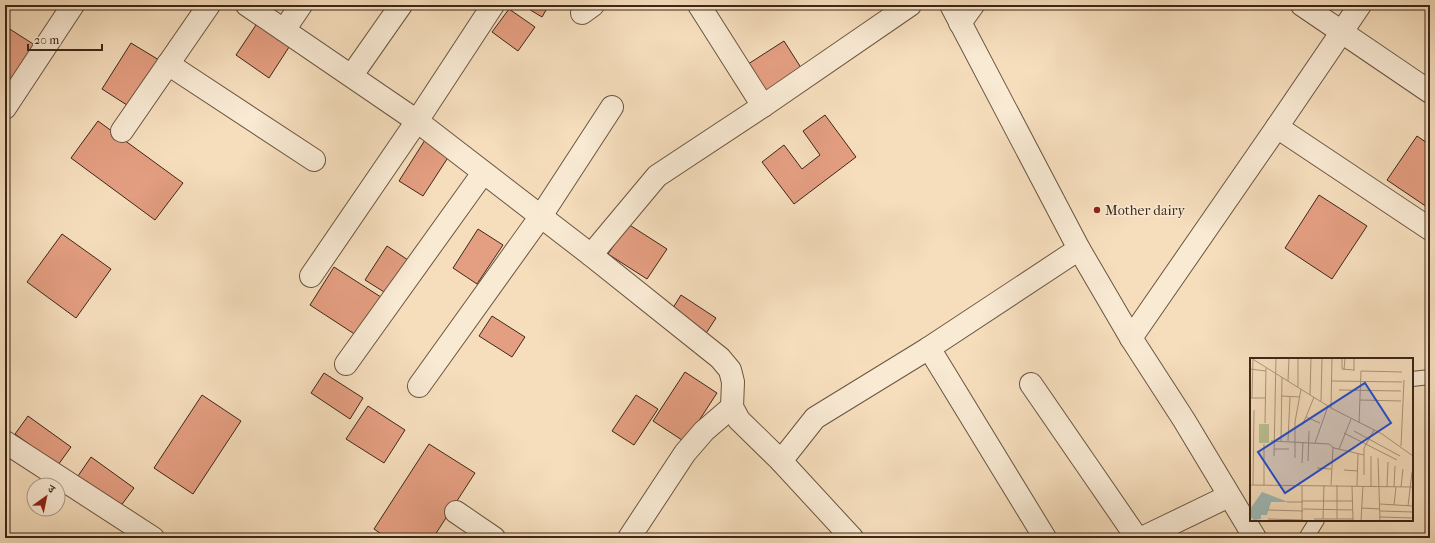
<svg xmlns="http://www.w3.org/2000/svg" width="1435" height="543" font-family="'IM FELL French Canon','Noto Serif Devanagari',serif">
	<rect width="100%" height="100%" fill="#f6debd"/>
	<filter id="stains"><feTurbulence type="fractalNoise" baseFrequency=".005" numOctaves="4"/><feColorMatrix values="0 0 0 0 .2 0 0 0 0 .09 0 0 0 0 .02 0 0 0 .5 -.17"/></filter>
	<radialGradient id="worn" r=".72"><stop offset=".6" stop-color="#630" stop-opacity="0"/><stop offset="1" stop-color="#630" stop-opacity=".3"/></radialGradient>
	<g fill="#e49e81" stroke="#3d2717">
		<path d="M 522,5 L 549,5 L 542,17 Z"/>
		<path d="M 509,9 L 535,27 L 518,51 L 492,32 Z"/>
		<path d="M 258,22 L 291,44 L 269,78 L 236,55 Z"/>
		<path d="M 5,26 L 41,49 L 5,105 Z"/>
		<path d="M 784,41 L 805,74 L 766,99 L 745,66 Z"/>
		<path d="M 131,43 L 159,60 L 130,107 L 102,89 Z"/>
		<path d="M 825,115 L 856,157 L 794,204 L 762,162 L 784,145 L 802,169 L 820,155 L 803,131 Z"/>
		<path d="M 98,121 L 183,183 L 155,220 L 71,158 Z"/>
		<path d="M 1417,136 L 1430,145 L 1430,209 L 1387,180 Z"/>
		<path d="M 425,140 L 449,156 L 423,196 L 399,181 Z"/>
		<path d="M 1319,195 L 1367,226 L 1332,279 L 1285,248 Z"/>
		<path d="M 628,224 L 667,249 L 647,279 L 608,254 Z"/>
		<path d="M 478,229 L 503,245 L 477,284 L 453,268 Z"/>
		<path d="M 62,234 L 111,269 L 76,318 L 27,282 Z"/>
		<path d="M 387,246 L 411,262 L 389,295 L 365,280 Z"/>
		<path d="M 334,267 L 384,299 L 359,337 L 310,305 Z"/>
		<path d="M 681,295 L 716,318 L 703,338 L 668,316 Z"/>
		<path d="M 492,316 L 525,337 L 512,357 L 479,336 Z"/>
		<path d="M 685,372 L 717,393 L 685,442 L 653,421 Z"/>
		<path d="M 324,373 L 363,398 L 350,419 L 311,393 Z"/>
		<path d="M 202,395 L 241,421 L 193,494 L 154,468 Z"/>
		<path d="M 636,395 L 658,409 L 634,445 L 612,431 Z"/>
		<path d="M 368,406 L 405,430 L 384,463 L 346,439 Z"/>
		<path d="M 28,416 L 71,447 L 58,465 L 15,434 Z"/>
		<path d="M 429,444 L 475,473 L 433,538 L 387,538 L 374,529 Z"/>
		<path d="M 91,457 L 134,488 L 120,507 L 78,476 Z"/>
	</g>
	<g fill="none" stroke-linecap="round" stroke-linejoin="round">
		<defs>
			<g id="service">
				<path d="M 1412,379 L 1430,377"/>
				<path d="M 1306,538 L 1317,520"/>
			</g>
			<g id="minor">
				<path d="M 247,5 L 417,121 L 591,255 L 720,358 L 730,370 L 733,382 L 732,407 L 739,420 L 781,461 L 852,538"/>
				<path d="M 699,5 L 763,106"/>
				<path d="M 1302,5 L 1430,92"/>
				<path d="M 582,13 L 593,5"/>
				<path d="M 960,23 L 973,5"/>
				<path d="M 284,30 L 301,5"/>
				<path d="M 168,64 L 314,160"/>
				<path d="M 352,75 L 401,5"/>
				<path d="M 5,108 L 73,5"/>
				<path d="M 1277,127 L 1430,229"/>
				<path d="M 122,131 L 209,5"/>
				<path d="M 591,255 L 657,176 L 763,106 L 910,5"/>
				<path d="M 311,276 L 417,121 L 493,5"/>
				<path d="M 1131,338 L 1277,127 L 1360,5"/>
				<path d="M 929,348 L 1045,538"/>
				<path d="M 346,364 L 483,173"/>
				<path d="M 1031,384 L 1137,538"/>
				<path d="M 419,386 L 541,216 L 612,107"/>
				<path d="M 781,461 L 815,418 L 929,348 L 1079,249"/>
				<path d="M 456,512 L 494,538"/>
				<path d="M 629,538 L 685,453 L 704,431 L 732,407"/>
				<path d="M 1142,538 L 1229,496"/>
			</g>
			<g id="tertiary">
				<path d="M 951,5 L 1079,249 L 1131,338 L 1184,420 L 1255,538"/>
				<path d="M 5,442 L 153,538"/>
			</g>
		</defs>
		<use href="#service" stroke="#6b5540" stroke-width="16"/>
		<use href="#minor" stroke="#6b5540" stroke-width="24"/>
		<use href="#tertiary" stroke="#6b5540" stroke-width="24"/>
		<use href="#service" stroke="#f9ead4" stroke-width="14"/>
		<use href="#minor" stroke="#f9ead4" stroke-width="22"/>
		<use href="#tertiary" stroke="#f9ead4" stroke-width="22"/>
	</g>
	<circle fill="#8f2418" stroke="#f9ead4" stroke-width="1.5" cx="1097" cy="210" r="4"/>
	<g text-anchor="middle" dominant-baseline="central" stroke-width="3" stroke-linejoin="round" paint-order="stroke">
		<g font-size="14" fill="#3d2717" stroke="#f9ead4" text-anchor="start">
			<text x="1105" y="210">Mother dairy</text>
		</g>
	</g>
	<g transform="translate(1250 358)">
		<rect width="163" height="163" fill="#f6debd"/>
		<path d="M 9,66 L 19,66 L 19,85 L 9,85 Z" fill="#bbc192"/>
		<path d="M 12,134 L 38,144 L 21,144 L 17,157 L 11,157 L 11,161 L 4,162 L 0,159 L 0,151 Z" fill="#9ebbb8"/>
		<path fill="none" stroke="#ac957b" stroke-width="1" d="M 1,0 L 81,50 L 132,76 L 163,98M 92,0 L 92,11 L 104,12M 0,11 L 16,13M 94,12 L 95,0M 104,13 L 104,0M 38,23 L 39,0M 82,23 L 152,24M 48,29 L 48,0M 89,32 L 151,33M 60,37 L 61,0M 31,38 L 50,39M 0,40 L 15,40M 2,40 L 3,2M 110,42 L 151,43M 71,43 L 72,0M 81,50 L 82,0M 56,59 L 64,39M 15,65 L 16,10M 109,65 L 111,13 L 152,14M 52,67 L 56,59 L 70,65M 104,73 L 150,98M 94,75 L 147,102M 21,83 L 79,86 L 84,90 L 114,97M 31,83 L 32,19M 38,83 L 40,39M 65,85 L 78,48M 151,88 L 154,22M 24,91 L 39,91M 89,91 L 101,61M 24,98 L 26,0M 45,100 L 45,64 L 51,31M 128,100 L 130,163M 58,103 L 59,73M 52,105 L 53,84M 67,110 L 81,111M 94,112 L 108,113M 114,117 L 114,90 L 124,72M 0,127 L 163,129M 3,127 L 4,52M 14,127 L 14,86M 52,127 L 52,163M 81,127 L 83,89M 102,128 L 103,162M 107,128 L 108,96M 121,128 L 121,98M 137,129 L 138,104M 144,129 L 145,108M 151,129 L 153,111M 52,143 L 103,143M 37,144 L 53,144M 130,146 L 163,148M 144,147 L 146,129M 158,148 L 162,114M 112,150 L 130,151M 53,151 L 103,152M 18,152 L 53,153M 130,153 L 163,154M 130,159 L 163,160M 18,161 L 53,162M 64,161 L 103,161M 73,161 L 74,127M 87,161 L 87,127M 111,163 L 113,128"/>
		<path fill="#1d4ed8" fill-opacity="0.15" stroke="#1d4ed8" stroke-width="2" d="M 115,25 L 141,65 L 35,135 L 8,94 Z"/>
		<rect width="163" height="163" fill="none" stroke="#3d2717" stroke-width="2"/>
	</g>
	<rect width="1435" height="543" fill="none" stroke="#f6debd" stroke-width="20"/>
	<rect x="6" y="6" width="1423" height="531" fill="none" stroke="#3d2717" stroke-width="2"/>
	<rect x="10" y="10" width="1415" height="523" fill="none" stroke="#3d2717"/>
	<g transform="translate(46 497) rotate(33)"><circle r="19" fill="#f9ead4" stroke="#ae9c88"/>
	<path d="M0-3L7 15L0 10L-7 15Z" fill="#8f2418"/>
	<text y="-6" font-size="11" font-weight="bold" text-anchor="middle" fill="#3d2717">उ</text>
	</g>
	<path d="M28 44v6h74v-6" fill="none" stroke="#3d2717" stroke-width="2"/>
	<text x="34" y="44" font-size="12" fill="#3d2717" stroke="#f9ead4" stroke-width="3" paint-order="stroke">20 m</text>
	<rect width="100%" height="100%" filter="url(#stains)"/>
	<rect width="100%" height="100%" fill="url(#worn)"/>
</svg>
